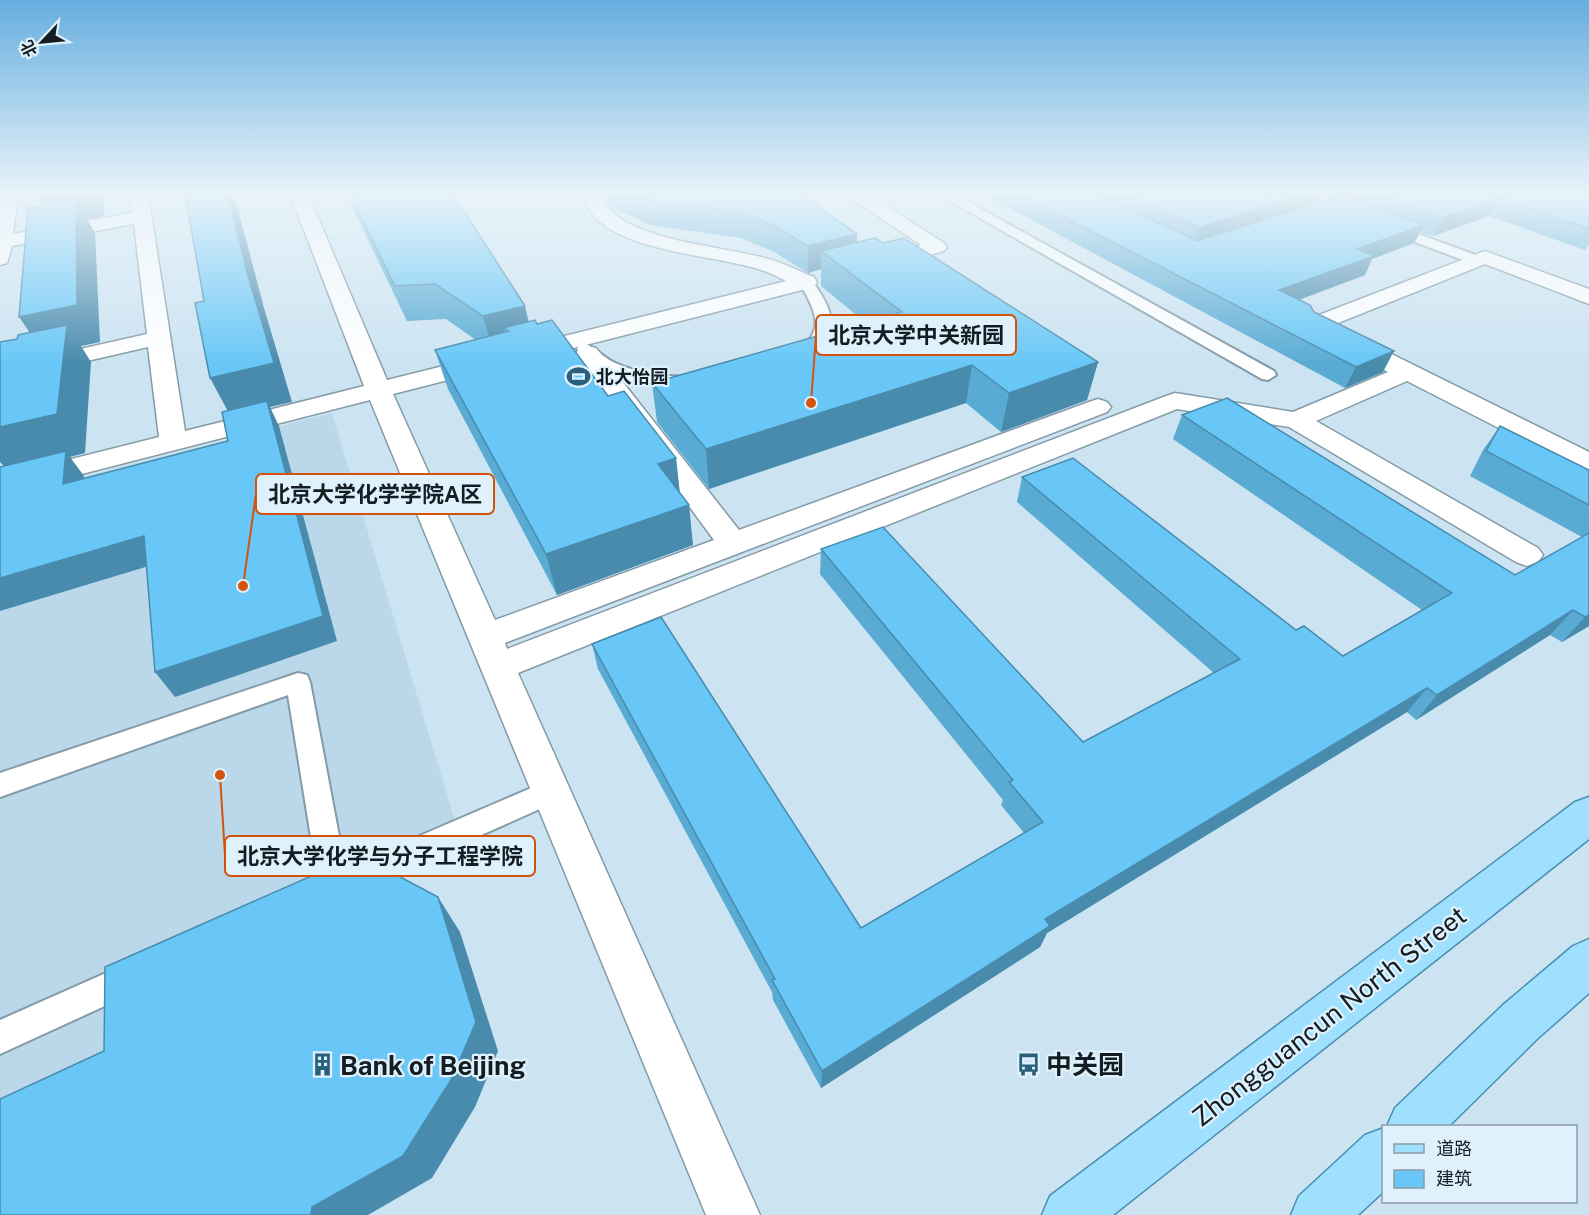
<svg xmlns="http://www.w3.org/2000/svg" width="1589" height="1215" font-family="'Public Sans','Noto Sans SC',sans-serif">
	<rect width="100%" height="100%" fill="#cce4f2"/>
	<path fill="#bad8ea" d="M 332,413 L 458,831 L 102,993 L 108,1057 L 0,1109 L 0,498 Z"/>
	<g fill="none" stroke-linecap="round" stroke-linejoin="round">
		<defs>
			<g id="lane">
				<path d="M 938,194 L 954,194 L 1274,371 L 1276,375 L 1268,380 L 1262,379 Z"/>
				<path d="M 1388,223 L 1481,257 L 1483,260 L 1476,264 L 1471,263 L 1383,230 L 1381,227 Z"/>
				<path d="M 806,278 L 811,279 C 826,302 839,317 823,342 C 817,352 809,358 797,361 L 789,356 C 793,350 799,350 804,345 C 827,326 810,302 799,282 Z"/>
				<path d="M 585,344 C 595,347 603,357 613,362 C 638,374 667,377 694,377 L 700,378 L 702,382 L 700,386 C 667,394 598,377 577,349 L 579,346 Z"/>
				<path d="M 298,673 L 307,675 L 310,682 L 345,868 L 552,779 L 562,783 L 566,791 L 562,799 L 334,901 L 324,897 L 319,887 L 288,695 L 0,797 L 0,773 Z"/>
				<path d="M 133,961 L 144,966 L 149,977 L 144,988 L 0,1054 L 0,1020 Z"/>
			</g>
			<g id="street">
				<path d="M 0,194 L 18,194 L 13,234 L 132,213 L 130,194 L 148,194 L 185,431 L 364,386 L 290,194 L 308,194 L 387,380 L 786,281 C 775,275 763,270 751,267 C 709,255 617,250 591,212 C 588,207 586,200 584,194 L 602,194 C 604,198 605,204 608,207 C 632,240 723,247 761,257 C 780,261 796,270 814,277 L 817,282 L 814,287 L 393,394 L 495,620 L 714,540 L 580,358 L 576,353 L 580,348 L 588,346 L 596,348 L 739,530 L 1089,402 L 1098,399 L 1107,402 L 1111,407 L 1107,412 L 505,643 L 507,649 L 1166,396 L 1175,393 L 1293,412 L 1388,372 L 1306,330 L 1303,325 L 1306,320 L 1485,251 L 1589,289 L 1589,304 L 1485,264 L 1333,325 L 1589,452 L 1589,471 L 1579,469 L 1407,381 L 1316,421 L 1538,548 L 1543,555 L 1538,562 L 1527,566 L 1516,562 L 1289,427 L 1177,409 L 518,673 L 760,1215 L 706,1215 L 370,400 L 0,495 L 0,477 L 159,437 L 148,347 L 0,381 L 0,367 L 147,334 L 134,224 L 12,246 L 7,263 L 0,265 Z"/>
				<path d="M 845,194 L 867,194 L 944,243 L 947,247 L 944,251 L 887,267 L 880,269 L 873,267 L 870,263 L 873,259 L 921,245 Z"/>
			</g>
			<g id="primary">
				<path d="M 1589,797 L 1589,839 L 1113,1215 L 1042,1215 L 1050,1196 L 1575,802 Z"/>
				<path d="M 1589,939 L 1589,993 L 1537,1039 L 1449,1126 L 1387,1126 L 1395,1108 L 1503,1005 L 1573,946 Z"/>
				<path d="M 1384,1128 L 1384,1191 L 1358,1215 L 1291,1215 L 1299,1196 L 1365,1135 Z"/>
			</g>
		</defs>
		<use href="#lane" stroke="#849ba7" stroke-width="4"/>
		<use href="#street" stroke="#849ba7" stroke-width="3"/>
		<use href="#primary" stroke="#458eb2" stroke-width="3"/>
		<use href="#lane" fill="#fff" fill-rule="evenodd"/>
		<use href="#street" fill="#fff" fill-rule="evenodd"/>
		<use href="#primary" fill="#a0e0ff" fill-rule="evenodd"/>
	</g>
	<g fill="#59abd4">
		<path d="M 346,194 L 453,194 L 529,322 L 537,324 L 608,396 L 676,458 L 680,493 L 693,545 L 557,595 L 448,389 L 435,350 L 476,340 L 446,319 L 407,321 Z"/>
		<path d="M 606,194 L 801,194 L 857,234 L 857,242 L 883,243 L 1098,362 L 1087,400 L 1001,432 L 966,403 L 709,489 L 657,422 L 652,383 L 865,322 L 821,286 L 821,269 L 808,273 L 774,252 L 741,238 L 650,225 L 609,206 Z"/>
		<path d="M 983,194 L 1322,194 L 1318,202 L 1332,198 L 1323,194 L 1349,194 L 1346,196 L 1356,200 L 1358,194 L 1589,194 L 1589,244 L 1585,250 L 1489,216 L 1433,236 L 1420,232 L 1414,243 L 1372,259 L 1365,275 L 1299,300 L 1383,372 L 1345,388 Z"/>
		<path d="M 1182,415 L 1515,575 L 1582,537 L 1470,476 L 1483,450 L 1500,426 L 1589,470 L 1589,626 L 1562,642 L 1550,635 L 1416,720 L 1407,712 L 1047,933 L 1040,947 L 821,1088 L 773,1000 L 772,992 L 598,669 L 592,644 L 861,928 L 1024,833 L 1001,805 L 1003,800 L 820,574 L 821,549 L 1083,742 L 1214,673 L 1017,502 L 1022,477 L 1343,656 L 1422,610 L 1173,439 Z"/>
	</g>
	<g fill="#498bad">
		<path d="M 37,194 L 103,194 L 104,216 L 87,219 L 95,233 L 100,342 L 81,346 L 91,362 L 85,453 L 70,457 L 84,476 L 82,510 L 9,472 L 0,462 L 0,427 L 45,355 L 19,317 L 55,224 Z"/>
		<path d="M 228,194 L 234,194 L 264,308 L 292,402 L 270,407 L 279,426 L 337,641 L 175,697 L 155,672 L 323,616 L 231,417 L 210,378 L 247,272 Z"/>
		<path d="M 1304,194 L 1322,194 L 1317,206 L 1193,247 L 1199,228 Z"/>
		<path d="M 1499,198 L 1489,216 L 1433,236 L 1443,218 Z"/>
		<path d="M 1424,225 L 1414,243 L 1372,259 L 1365,275 L 1271,310 L 1279,290 L 1357,249 Z"/>
		<path d="M 857,234 L 856,260 L 821,251 L 821,269 L 808,273 L 808,246 Z"/>
		<path d="M 525,306 L 533,341 L 503,328 L 509,348 L 493,351 L 483,316 Z"/>
		<path d="M 1394,351 L 1383,372 L 1345,388 L 1356,367 Z"/>
		<path d="M 1098,362 L 1087,400 L 1001,432 L 1009,393 Z"/>
		<path d="M 972,365 L 966,403 L 709,489 L 706,449 Z"/>
		<path d="M 676,458 L 680,498 L 658,464 Z"/>
		<path d="M 689,505 L 693,545 L 557,595 L 546,554 Z"/>
		<path d="M 144,536 L 162,562 L 0,611 L 0,578 Z"/>
		<path d="M 1573,610 L 1550,635 L 1416,720 L 1437,695 Z"/>
		<path d="M 1589,615 L 1589,626 L 1562,642 L 1585,617 Z"/>
		<path d="M 1427,688 L 1407,712 L 1047,933 L 1040,947 L 821,1088 L 822,1071 L 1045,919 Z"/>
		<path d="M 438,897 L 460,932 L 498,1051 L 475,1107 L 432,1178 L 368,1215 L 311,1215 L 312,1207 Z"/>
	</g>
	<g fill="#68c7f7" stroke="#498bad" stroke-width="1.5">
		<path d="M 185,194 L 228,194 L 247,272 L 274,363 L 210,378 L 195,303 L 204,301 Z"/>
		<path d="M 350,194 L 453,194 L 525,306 L 483,316 L 435,284 L 395,286 Z"/>
		<path d="M 635,194 L 801,194 L 857,234 L 808,246 L 774,226 L 740,212 L 647,200 Z"/>
		<path d="M 1019,194 L 1098,194 L 1197,241 L 1343,195 L 1424,225 L 1357,249 L 1374,256 L 1279,290 L 1310,305 L 1314,312 L 1394,351 L 1356,367 Z"/>
		<path d="M 1127,194 L 1304,194 L 1199,228 Z"/>
		<path d="M 1378,194 L 1589,194 L 1589,229 L 1499,198 L 1443,218 Z"/>
		<path d="M 76,200 L 77,305 L 19,317 L 28,208 Z"/>
		<path d="M 875,238 L 883,243 L 904,238 L 1098,362 L 1009,393 L 972,365 L 706,449 L 652,383 L 902,312 L 821,251 Z"/>
		<path d="M 535,320 L 537,324 L 552,320 L 608,396 L 624,391 L 676,458 L 658,464 L 689,505 L 546,554 L 435,350 L 509,331 L 503,328 Z"/>
		<path d="M 67,325 L 57,414 L 0,427 L 0,342 L 17,339 L 18,335 Z"/>
		<path d="M 1227,398 L 1515,575 L 1589,533 L 1589,615 L 1585,617 L 1573,610 L 1437,695 L 1427,688 L 1045,919 L 1050,926 L 822,1071 L 772,980 L 775,979 L 592,644 L 661,617 L 861,928 L 1043,822 L 1009,782 L 1013,780 L 821,549 L 883,527 L 1083,742 L 1240,659 L 1022,477 L 1073,458 L 1296,630 L 1304,626 L 1343,656 L 1452,593 L 1182,415 Z"/>
		<path d="M 267,401 L 323,616 L 155,672 L 144,536 L 0,578 L 0,467 L 66,451 L 63,484 L 228,441 L 222,412 Z"/>
		<path d="M 1500,426 L 1589,470 L 1589,505 L 1486,451 Z"/>
		<path d="M 334,866 L 391,872 L 438,897 L 476,1022 L 451,1080 L 403,1156 L 312,1207 L 311,1215 L 0,1215 L 0,1099 L 104,1051 L 105,967 Z"/>
	</g>
	<linearGradient id="sky" x2="0" y2="1"><stop stop-color="#66aedf"/><stop offset="0.53" stop-color="#e8f3f9"/><stop offset="1" stop-color="#e8f3f9" stop-opacity="0"/></linearGradient>
	<rect width="1589" height="364" fill="url(#sky)"/>
	<defs>
		<symbol id="stadium-bare" viewBox="-9 -9 18 18"><path d="M0-5a6.5 5 0 1 0 0 10a6.5 5 0 1 0 0-10ZM-3.5-1.8h7v3.6h-7Z" fill="#29607b" stroke="#def1fc" stroke-width="2.5" paint-order="stroke"/></symbol>
		<symbol id="bus-bare" viewBox="-9 -9 18 18"><path d="M-5-6H5V4H4V6H2V4H-2V6H-4V4H-5ZM-3.5-4V0h7V-4ZM-3.5 1.2v1.5H-2V1.2ZM2 1.2v1.5H3.5V1.2Z" fill="#29607b" stroke="#def1fc" stroke-width="2.5" paint-order="stroke"/></symbol>
		<symbol id="building-bare" viewBox="-9 -9 18 18"><path d="M-4-6H4V6H1V3H-1V6H-4ZM-2.5-4.3h1.7v1.8h-1.7ZM.8-4.3h1.7v1.8H.8ZM-2.5-1h1.7V.8h-1.7ZM.8-1h1.7V.8H.8Z" fill="#29607b" stroke="#def1fc" stroke-width="2.5" paint-order="stroke"/></symbol>
	</defs>
	<g fill-rule="evenodd">
		<use href="#stadium-bare" x="562" y="360" width="33" height="33"/>
		<use href="#bus-bare" x="1012" y="1048" width="33" height="33"/>
		<use href="#building-bare" x="306" y="1048" width="33" height="33"/>
	</g>
	<g text-anchor="middle" dominant-baseline="central" stroke-width="4.5" stroke-linejoin="round" paint-order="stroke">
		<g font-size="18" font-weight="bold" fill="#141d22" stroke="#def1fc" text-anchor="start">
			<text x="596" y="376">北大怡园</text>
		</g>
		<g font-size="26" fill="#141d22" stroke="#def1fc">
			<text transform="translate(1329 1016) rotate(-38)">Zhongguancun North Street</text>
		</g>
		<g font-size="26" font-weight="bold" fill="#141d22" stroke="#def1fc" text-anchor="start">
			<text x="1046" y="1064">中关园</text>
			<text x="340" y="1065">Bank of Beijing</text>
		</g>
	</g>
	<path fill="none" stroke="#d3530e" stroke-width="2" d="M811 403L816 335M243 586L256 494M220 775L225 856"/>
	<g fill="#d3530e" stroke="#def1fc" stroke-width="2">
		<circle cx="811" cy="403" r="6"/>
		<circle cx="243" cy="586" r="6"/>
		<circle cx="220" cy="775" r="6"/>
	</g>
	<g fill="#def1fc" stroke="#d3530e" stroke-width="2">
		<rect x="816" y="315" width="200" height="40" rx="6"/>
		<rect x="256" y="474" width="238" height="40" rx="6"/>
		<rect x="225" y="836" width="310" height="40" rx="6"/>
	</g>
	<g font-size="22" text-anchor="middle" font-weight="bold" fill="#141d22">
		<text x="916" y="343">北京大学中关新园</text>
		<text x="375" y="502">北京大学化学学院A区</text>
		<text x="380" y="864">北京大学化学与分子工程学院</text>
	</g>
	<rect x="1382" y="1125" width="195" height="78" fill="#def1fc" stroke="#8d9ca5" stroke-width="1.5"/>
	<rect x="1394" y="1144" width="30" height="9" fill="#a0e0ff" stroke="#8d9ca5" stroke-width="1.5"/>
	<text x="1436" y="1155" font-size="18" fill="#141d22">道路</text>
	<rect x="1394" y="1170" width="30" height="18" fill="#68c7f7" stroke="#8d9ca5" stroke-width="1.5"/>
	<text x="1436" y="1185" font-size="18" fill="#141d22">建筑</text>
	<g transform="translate(42 42) rotate(244)" stroke="#def1fc" stroke-width="4.5" paint-order="stroke">
	<path d="M0-4.5L10 22L0 15L-10 22Z" fill="#141d22"/>
	<text y="-9" font-size="16" font-weight="bold" text-anchor="middle" fill="#141d22">北</text>
	</g>
</svg>
